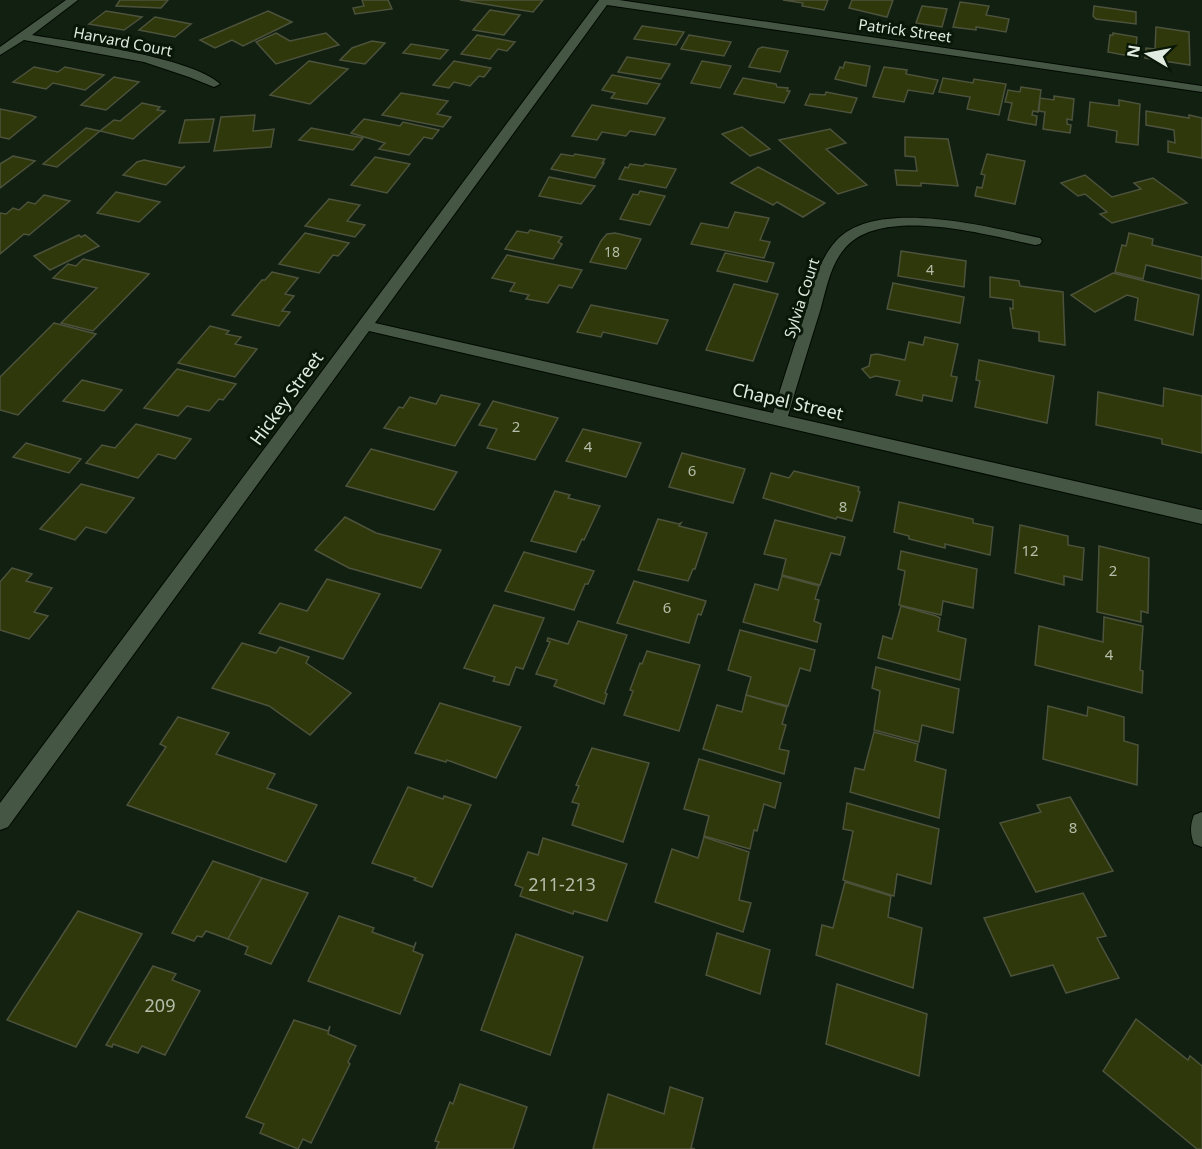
<svg xmlns="http://www.w3.org/2000/svg" width="1202" height="1149" font-family="'Noto Sans',sans-serif">
	<rect width="100%" height="100%" fill="#112011"/>
	<g fill="#2f380a" stroke="#4d523c" stroke-width="1.5">
		<path d="M 120,0 L 168,0 L 161,8 L 116,6 Z"/>
		<path d="M 362,0 L 388,0 L 392,9 L 355,14 L 353,8 L 364,6 Z"/>
		<path d="M 460,0 L 543,0 L 533,12 Z"/>
		<path d="M 783,0 L 828,0 L 824,10 L 802,6 L 803,3 Z"/>
		<path d="M 852,0 L 893,0 L 887,17 L 849,8 Z"/>
		<path d="M 960,2 L 989,6 L 986,15 L 1009,19 L 1006,32 L 976,27 L 976,30 L 953,27 Z"/>
		<path d="M 922,6 L 947,9 L 942,27 L 916,23 Z"/>
		<path d="M 1094,6 L 1136,12 L 1136,24 L 1096,19 L 1093,16 Z"/>
		<path d="M 490,10 L 520,15 L 504,35 L 473,30 Z"/>
		<path d="M 106,11 L 142,17 L 124,30 L 89,24 Z"/>
		<path d="M 268,11 L 292,22 L 243,46 L 232,40 L 215,48 L 200,40 Z"/>
		<path d="M 155,17 L 191,24 L 175,37 L 139,30 Z"/>
		<path d="M 642,26 L 684,32 L 676,45 L 634,39 Z"/>
		<path d="M 1156,27 L 1189,32 L 1190,65 L 1145,58 L 1146,48 L 1155,49 Z"/>
		<path d="M 276,33 L 290,41 L 326,33 L 339,45 L 276,64 L 256,42 Z"/>
		<path d="M 1113,33 L 1137,37 L 1135,57 L 1108,52 L 1110,35 L 1113,35 Z"/>
		<path d="M 477,35 L 515,42 L 507,51 L 498,49 L 490,59 L 461,54 Z"/>
		<path d="M 689,35 L 731,42 L 724,56 L 681,49 Z"/>
		<path d="M 372,41 L 385,43 L 365,64 L 340,60 L 352,48 Z"/>
		<path d="M 411,44 L 448,50 L 440,59 L 403,53 Z"/>
		<path d="M 762,47 L 788,51 L 780,72 L 749,67 L 758,49 Z"/>
		<path d="M 627,57 L 670,64 L 661,79 L 618,72 Z"/>
		<path d="M 309,61 L 348,69 L 310,104 L 270,95 Z"/>
		<path d="M 454,61 L 491,68 L 484,77 L 479,76 L 470,86 L 454,82 L 449,88 L 433,85 Z"/>
		<path d="M 702,61 L 731,66 L 720,88 L 691,83 Z"/>
		<path d="M 845,62 L 870,66 L 866,86 L 835,79 L 840,67 L 843,68 Z"/>
		<path d="M 34,67 L 58,72 L 65,67 L 104,75 L 85,90 L 53,83 L 46,89 L 13,82 Z"/>
		<path d="M 884,67 L 907,70 L 906,74 L 938,80 L 933,94 L 908,90 L 904,102 L 873,97 Z"/>
		<path d="M 612,75 L 660,84 L 647,104 L 611,98 L 615,93 L 602,90 Z"/>
		<path d="M 114,77 L 139,82 L 106,110 L 81,105 Z"/>
		<path d="M 743,78 L 776,84 L 777,87 L 788,88 L 787,91 L 790,91 L 784,103 L 734,94 Z"/>
		<path d="M 943,78 L 973,83 L 974,79 L 1006,84 L 999,115 L 967,109 L 970,97 L 939,92 Z"/>
		<path d="M 1021,87 L 1041,90 L 1038,112 L 1033,111 L 1032,115 L 1037,116 L 1036,125 L 1008,120 L 1012,103 L 1005,102 L 1008,90 L 1020,92 Z"/>
		<path d="M 826,92 L 857,98 L 851,113 L 805,105 L 810,94 L 825,95 Z"/>
		<path d="M 401,93 L 448,101 L 437,114 L 451,117 L 443,127 L 382,115 Z"/>
		<path d="M 1054,96 L 1074,99 L 1072,120 L 1067,119 L 1067,124 L 1071,125 L 1070,133 L 1043,129 L 1045,112 L 1039,111 L 1040,98 L 1054,100 Z"/>
		<path d="M 1119,100 L 1140,104 L 1138,145 L 1116,142 L 1117,131 L 1088,126 L 1090,102 L 1119,106 Z"/>
		<path d="M 142,103 L 160,107 L 157,110 L 165,111 L 133,139 L 100,131 L 114,120 L 120,121 Z"/>
		<path d="M 592,105 L 665,118 L 655,135 L 630,131 L 626,136 L 602,132 L 597,140 L 572,136 Z"/>
		<path d="M 0,109 L 30,115 L 36,117 L 9,139 L 0,137 Z"/>
		<path d="M 1146,111 L 1189,118 L 1189,115 L 1202,118 L 1202,158 L 1168,152 L 1168,141 L 1175,143 L 1174,130 L 1146,125 Z"/>
		<path d="M 255,115 L 253,131 L 274,129 L 271,147 L 214,151 L 221,117 Z"/>
		<path d="M 214,119 L 209,142 L 179,143 L 185,120 Z"/>
		<path d="M 364,119 L 400,126 L 403,122 L 439,130 L 432,139 L 424,137 L 409,155 L 379,149 L 385,143 L 351,133 Z"/>
		<path d="M 742,127 L 770,149 L 750,156 L 722,134 Z"/>
		<path d="M 86,128 L 100,131 L 57,167 L 43,164 Z"/>
		<path d="M 311,128 L 363,138 L 353,150 L 299,140 Z"/>
		<path d="M 830,129 L 846,143 L 826,149 L 867,185 L 838,194 L 779,140 Z"/>
		<path d="M 905,137 L 948,139 L 958,186 L 921,183 L 921,186 L 897,185 L 895,170 L 917,171 L 915,157 L 905,156 Z"/>
		<path d="M 561,154 L 573,156 L 575,154 L 605,159 L 602,163 L 604,163 L 595,178 L 551,169 Z"/>
		<path d="M 987,154 L 1025,161 L 1015,204 L 975,196 L 977,187 L 982,188 L 985,175 L 981,174 Z"/>
		<path d="M 13,156 L 35,161 L 0,188 L 0,164 Z"/>
		<path d="M 375,157 L 410,164 L 387,193 L 351,185 Z"/>
		<path d="M 144,160 L 182,168 L 185,166 L 166,185 L 123,175 L 137,162 Z"/>
		<path d="M 630,164 L 643,166 L 645,164 L 676,169 L 666,188 L 619,179 L 625,167 L 628,168 Z"/>
		<path d="M 758,167 L 825,203 L 803,217 L 777,202 L 773,205 L 731,183 Z"/>
		<path d="M 1085,175 L 1112,197 L 1141,189 L 1134,183 L 1153,178 L 1187,203 L 1112,223 L 1100,214 L 1107,212 L 1085,194 L 1078,196 L 1061,183 Z"/>
		<path d="M 549,177 L 595,186 L 581,204 L 539,196 Z"/>
		<path d="M 640,191 L 665,196 L 650,225 L 620,219 L 633,194 L 638,195 Z"/>
		<path d="M 116,192 L 160,202 L 139,222 L 97,213 Z"/>
		<path d="M 44,195 L 70,201 L 29,235 L 24,234 L 0,254 L 0,213 L 6,214 L 13,208 L 19,210 L 28,202 L 35,204 Z"/>
		<path d="M 329,199 L 360,205 L 347,221 L 365,225 L 355,237 L 305,226 Z"/>
		<path d="M 735,212 L 769,218 L 760,240 L 770,242 L 764,258 L 691,244 L 701,223 L 728,228 Z"/>
		<path d="M 530,230 L 562,237 L 558,242 L 562,244 L 553,259 L 505,249 L 517,231 L 528,233 Z"/>
		<path d="M 305,233 L 349,243 L 338,256 L 333,255 L 319,273 L 279,264 Z"/>
		<path d="M 615,233 L 641,239 L 626,269 L 590,262 L 601,241 L 607,234 Z"/>
		<path d="M 1129,233 L 1153,239 L 1152,245 L 1202,257 L 1202,279 L 1146,265 L 1143,279 L 1115,272 L 1122,245 L 1126,246 Z"/>
		<path d="M 79,235 L 81,237 L 85,235 L 99,246 L 50,270 L 34,256 Z"/>
		<path d="M 901,251 L 966,261 L 964,287 L 898,276 Z"/>
		<path d="M 725,253 L 774,263 L 767,282 L 717,271 Z"/>
		<path d="M 507,255 L 582,270 L 572,288 L 559,285 L 548,303 L 526,299 L 529,295 L 510,291 L 515,283 L 492,278 Z"/>
		<path d="M 83,259 L 149,274 L 93,331 L 61,323 L 97,288 L 53,278 L 68,264 L 76,266 Z"/>
		<path d="M 272,272 L 298,278 L 285,294 L 294,296 L 282,311 L 290,312 L 279,326 L 232,315 L 262,280 L 265,280 Z"/>
		<path d="M 1113,273 L 1199,295 L 1193,335 L 1135,320 L 1138,298 L 1127,295 L 1095,312 L 1071,295 Z"/>
		<path d="M 990,277 L 1019,281 L 1020,286 L 1063,292 L 1065,345 L 1039,341 L 1039,332 L 1013,328 L 1010,308 L 1013,309 L 1013,300 L 990,297 Z"/>
		<path d="M 893,283 L 964,297 L 960,323 L 887,309 Z"/>
		<path d="M 734,284 L 778,294 L 753,361 L 706,350 Z"/>
		<path d="M 591,305 L 668,320 L 657,344 L 603,332 L 601,337 L 577,332 Z"/>
		<path d="M 54,323 L 96,334 L 18,415 L 0,410 L 0,377 Z"/>
		<path d="M 210,326 L 229,331 L 226,334 L 241,337 L 235,344 L 257,349 L 235,377 L 178,363 Z"/>
		<path d="M 925,337 L 958,344 L 951,376 L 957,377 L 952,401 L 923,395 L 922,401 L 896,395 L 900,381 L 876,376 L 870,378 L 862,369 L 869,366 L 871,355 L 877,354 L 905,360 L 909,342 L 923,345 Z"/>
		<path d="M 979,360 L 1054,376 L 1047,423 L 975,407 L 980,381 L 976,380 Z"/>
		<path d="M 177,369 L 236,384 L 223,400 L 219,399 L 209,411 L 187,406 L 178,416 L 144,408 Z"/>
		<path d="M 82,380 L 122,390 L 104,411 L 63,401 Z"/>
		<path d="M 1164,388 L 1202,396 L 1202,453 L 1162,444 L 1162,439 L 1096,425 L 1098,392 L 1163,406 Z"/>
		<path d="M 441,395 L 480,404 L 455,446 L 384,428 L 399,407 L 403,408 L 410,397 L 436,404 Z"/>
		<path d="M 493,401 L 558,418 L 535,460 L 487,448 L 497,429 L 479,425 Z"/>
		<path d="M 136,424 L 191,439 L 175,459 L 158,454 L 138,478 L 86,463 L 102,445 L 115,448 Z"/>
		<path d="M 583,429 L 641,443 L 626,477 L 566,461 Z"/>
		<path d="M 26,443 L 81,459 L 69,473 L 13,457 Z"/>
		<path d="M 371,449 L 457,472 L 434,510 L 346,486 Z"/>
		<path d="M 682,453 L 745,469 L 733,503 L 669,487 Z"/>
		<path d="M 794,471 L 859,487 L 858,491 L 860,492 L 852,521 L 837,517 L 836,519 L 763,498 L 771,473 L 789,478 Z"/>
		<path d="M 81,484 L 134,498 L 106,533 L 86,527 L 75,540 L 40,529 Z"/>
		<path d="M 555,491 L 570,495 L 568,498 L 600,506 L 584,540 L 582,539 L 576,552 L 531,541 Z"/>
		<path d="M 899,502 L 973,519 L 973,523 L 993,527 L 990,555 L 945,544 L 945,548 L 909,539 L 909,536 L 894,532 Z"/>
		<path d="M 345,517 L 376,533 L 441,550 L 421,588 L 349,568 L 315,550 Z"/>
		<path d="M 658,519 L 679,524 L 681,523 L 679,526 L 707,533 L 695,569 L 693,569 L 688,581 L 638,570 Z"/>
		<path d="M 775,520 L 845,537 L 840,555 L 831,553 L 820,585 L 782,575 L 786,559 L 764,554 Z"/>
		<path d="M 1020,525 L 1068,536 L 1068,545 L 1084,548 L 1082,580 L 1064,576 L 1064,585 L 1015,573 Z"/>
		<path d="M 1099,546 L 1149,558 L 1148,613 L 1141,611 L 1141,622 L 1097,612 Z"/>
		<path d="M 901,551 L 977,569 L 973,608 L 943,601 L 941,615 L 899,605 L 905,571 L 898,569 Z"/>
		<path d="M 524,552 L 594,571 L 588,584 L 585,584 L 574,610 L 505,591 Z"/>
		<path d="M 12,568 L 32,574 L 26,581 L 52,588 L 34,612 L 48,616 L 29,639 L 0,630 L 0,582 Z"/>
		<path d="M 782,576 L 819,586 L 815,599 L 819,600 L 814,621 L 821,624 L 817,642 L 743,622 L 755,584 L 778,590 Z"/>
		<path d="M 327,579 L 380,594 L 343,659 L 259,633 L 280,603 L 307,611 Z"/>
		<path d="M 634,581 L 706,601 L 701,615 L 698,614 L 689,643 L 617,623 Z"/>
		<path d="M 494,605 L 544,618 L 523,669 L 516,667 L 509,685 L 493,681 L 495,677 L 464,668 Z"/>
		<path d="M 901,606 L 936,616 L 940,618 L 938,631 L 966,639 L 960,680 L 878,658 L 883,636 L 892,639 Z"/>
		<path d="M 1104,617 L 1143,626 L 1140,670 L 1143,671 L 1142,693 L 1035,665 L 1039,626 L 1103,642 Z"/>
		<path d="M 578,621 L 627,635 L 605,693 L 607,694 L 604,704 L 554,686 L 557,680 L 536,674 L 550,642 L 547,641 L 548,638 L 568,644 Z"/>
		<path d="M 740,630 L 815,650 L 810,671 L 800,668 L 788,706 L 746,695 L 751,677 L 728,670 Z"/>
		<path d="M 242,643 L 276,653 L 280,647 L 309,657 L 306,663 L 351,693 L 310,735 L 269,706 L 212,688 Z"/>
		<path d="M 647,651 L 700,665 L 679,731 L 624,715 L 633,691 L 630,690 L 640,663 L 642,664 Z"/>
		<path d="M 876,667 L 959,689 L 953,733 L 922,725 L 919,742 L 874,730 L 880,691 L 872,688 Z"/>
		<path d="M 746,695 L 787,707 L 782,724 L 786,725 L 779,749 L 789,751 L 784,774 L 703,749 L 717,705 L 742,712 Z"/>
		<path d="M 440,703 L 521,727 L 496,778 L 447,760 L 446,762 L 415,753 Z"/>
		<path d="M 1048,706 L 1087,716 L 1088,707 L 1124,717 L 1124,741 L 1138,745 L 1137,785 L 1043,759 Z"/>
		<path d="M 178,717 L 229,733 L 216,754 L 275,774 L 267,788 L 317,805 L 286,862 L 127,805 L 166,747 L 160,744 Z"/>
		<path d="M 874,732 L 918,744 L 915,761 L 946,770 L 939,818 L 850,792 L 855,768 L 864,770 Z"/>
		<path d="M 592,748 L 649,763 L 623,842 L 572,825 L 579,804 L 572,802 L 579,786 L 576,785 Z"/>
		<path d="M 699,759 L 781,783 L 775,808 L 764,804 L 757,831 L 754,830 L 750,849 L 704,836 L 709,816 L 684,809 Z"/>
		<path d="M 408,787 L 443,799 L 444,796 L 471,805 L 432,887 L 414,880 L 416,878 L 372,863 Z"/>
		<path d="M 1070,797 L 1113,871 L 1036,892 L 1000,823 L 1041,812 L 1037,805 Z"/>
		<path d="M 847,803 L 939,829 L 931,884 L 897,874 L 894,896 L 843,880 L 853,831 L 843,829 Z"/>
		<path d="M 704,837 L 749,852 L 739,900 L 751,903 L 743,932 L 655,902 L 672,849 L 698,858 Z"/>
		<path d="M 543,838 L 627,864 L 607,921 L 574,911 L 573,914 L 520,896 L 523,888 L 515,885 L 528,852 L 538,855 Z"/>
		<path d="M 213,861 L 262,878 L 228,939 L 206,931 L 202,937 L 197,936 L 194,941 L 172,933 Z"/>
		<path d="M 262,878 L 308,893 L 271,964 L 245,954 L 248,947 L 228,939 Z"/>
		<path d="M 845,882 L 891,896 L 888,917 L 922,928 L 913,988 L 816,955 L 822,925 L 833,928 Z"/>
		<path d="M 1083,893 L 1106,936 L 1097,938 L 1119,978 L 1066,993 L 1053,965 L 1011,976 L 984,918 Z"/>
		<path d="M 78,911 L 142,934 L 76,1047 L 7,1020 Z"/>
		<path d="M 339,916 L 374,928 L 372,932 L 414,947 L 416,942 L 413,951 L 423,955 L 400,1014 L 308,981 Z"/>
		<path d="M 717,933 L 770,950 L 760,994 L 706,975 Z"/>
		<path d="M 516,934 L 583,957 L 550,1055 L 481,1030 Z"/>
		<path d="M 153,966 L 176,974 L 172,980 L 200,991 L 165,1055 L 142,1046 L 138,1053 L 113,1044 L 112,1047 L 106,1045 Z"/>
		<path d="M 837,984 L 927,1014 L 919,1076 L 826,1044 Z"/>
		<path d="M 1136,1019 L 1188,1060 L 1190,1056 L 1202,1066 L 1202,1149 L 1197,1149 L 1103,1071 Z"/>
		<path d="M 294,1020 L 328,1031 L 330,1026 L 328,1034 L 356,1046 L 348,1062 L 350,1064 L 311,1143 L 303,1139 L 298,1149 L 260,1133 L 264,1124 L 246,1117 Z"/>
		<path d="M 460,1084 L 527,1107 L 513,1149 L 436,1149 L 439,1142 L 435,1141 L 450,1102 L 453,1104 Z"/>
		<path d="M 670,1087 L 703,1098 L 691,1148 L 695,1149 L 593,1149 L 608,1094 L 664,1114 Z"/>
	</g>
	<g fill="none" stroke-linecap="round" stroke-linejoin="round">
		<defs>
			<g id="street">
				<path d="M 66,0 L 78,0 L 32,35 C 73,42 192,57 220,84 L 214,87 L 189,77 L 144,62 L 24,40 L 0,55 L 0,47 Z"/>
				<path d="M 599,0 L 619,0 L 1202,86 L 1202,92 L 607,5 L 375,323 L 773,413 C 783,381 793,349 804,317 C 812,291 817,262 836,241 C 875,198 985,226 1035,237 L 1040,238 L 1042,241 L 1040,244 L 1035,245 C 987,235 882,205 845,248 C 830,265 826,290 820,311 C 809,346 798,381 788,416 L 1202,510 L 1202,524 L 369,331 L 8,827 L 0,830 L 0,803 Z"/>
				<path d="M 1202,812 L 1202,847 L 1194,844 C 1190,834 1190,825 1194,815 Z"/>
			</g>
		</defs>
		<use href="#street" stroke="#010901" stroke-width="2"/>
		<use href="#street" fill="#455644" fill-rule="evenodd"/>
	</g>
	<g text-anchor="middle" dominant-baseline="central" stroke-width="6" stroke-linejoin="round" paint-order="stroke">
		<g font-size="14" fill="#b4beaa">
			<text x="612" y="251">18</text>
			<text x="930" y="269">4</text>
		</g>
		<g font-size="15" fill="#e1ebe0" stroke="#081708">
			<text transform="translate(905 30) rotate(8)">Patrick Street</text>
			<text transform="translate(123 41) rotate(11)">Harvard Court</text>
			<text transform="translate(801 298) rotate(-72)">Sylvia Court</text>
		</g>
		<g font-size="15" fill="#b4beaa">
			<text x="516" y="426">2</text>
			<text x="588" y="446">4</text>
			<text x="692" y="470">6</text>
			<text x="843" y="506">8</text>
			<text x="1030" y="550">12</text>
			<text x="1113" y="570">2</text>
			<text x="667" y="607">6</text>
			<text x="1109" y="654">4</text>
			<text x="1073" y="827">8</text>
		</g>
		<g font-size="18" fill="#e1ebe0" stroke="#081708">
			<text transform="translate(286 398) rotate(-54)">Hickey Street</text>
			<text transform="translate(788 401) rotate(13)">Chapel Street</text>
		</g>
		<g font-size="18" fill="#b4beaa">
			<text x="562" y="884">211-213</text>
			<text x="160" y="1005">209</text>
		</g>
	</g>
	<g transform="translate(1148 54) rotate(280)" stroke="#081708" stroke-width="4.5" paint-order="stroke">
	<path d="M0-4.5L10 22L0 15L-10 22Z" fill="#e1ebe0"/>
	<text y="-9" font-size="16" font-weight="bold" text-anchor="middle" fill="#e1ebe0">N</text>
	</g>
</svg>
